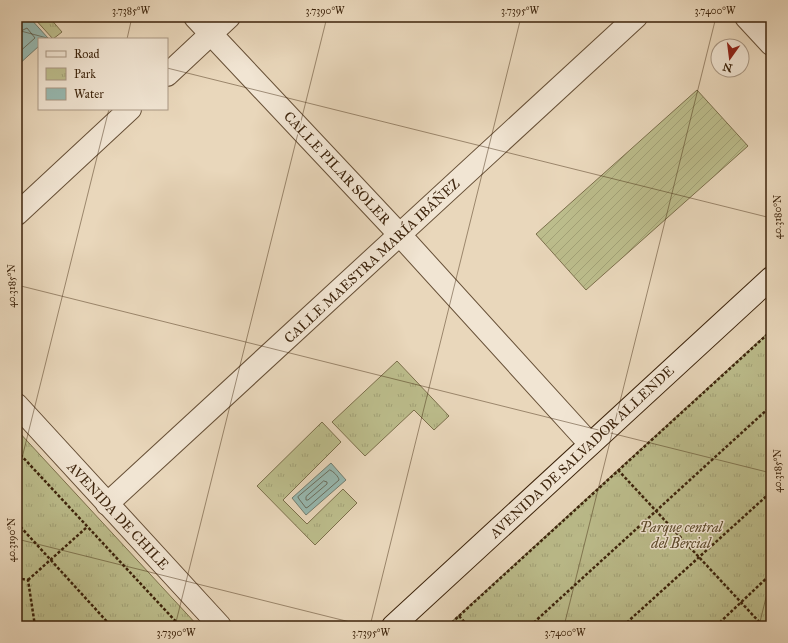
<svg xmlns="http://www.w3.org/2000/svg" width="788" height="643" font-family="'IM FELL Great Primer',serif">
	<defs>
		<pattern id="park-tufts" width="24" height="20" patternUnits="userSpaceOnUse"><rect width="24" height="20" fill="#bcbd8c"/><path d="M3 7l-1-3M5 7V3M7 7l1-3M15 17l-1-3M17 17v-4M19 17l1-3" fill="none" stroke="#a2a277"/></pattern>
		<pattern id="garden-furrows" width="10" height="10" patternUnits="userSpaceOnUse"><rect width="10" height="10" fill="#bcbd8c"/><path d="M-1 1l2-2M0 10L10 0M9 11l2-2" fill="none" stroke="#a2a277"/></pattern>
	</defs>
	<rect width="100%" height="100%" fill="#e9d7bb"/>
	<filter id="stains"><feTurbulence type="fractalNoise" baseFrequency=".005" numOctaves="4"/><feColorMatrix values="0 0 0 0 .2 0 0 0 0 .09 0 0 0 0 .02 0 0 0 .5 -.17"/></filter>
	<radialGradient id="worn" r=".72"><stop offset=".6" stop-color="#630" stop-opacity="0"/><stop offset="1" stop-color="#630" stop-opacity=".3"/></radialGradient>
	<g fill="url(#park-tufts)" stroke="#7c704c">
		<path d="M 33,17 L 49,17 L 62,32 L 53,39 Z"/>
		<path d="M 771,330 L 771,626 L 447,626 Z"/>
		<path d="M 397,361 L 449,416 L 434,430 L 414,410 L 365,456 L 332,422 Z"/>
		<path d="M 322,422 L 341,442 L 283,500 L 307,524 L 343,489 L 357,503 L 315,545 L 257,486 Z"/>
		<path d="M 17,430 L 198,626 L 17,626 Z"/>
	</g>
	<path fill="url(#garden-furrows)" stroke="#7c704c" d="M 697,90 L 748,146 L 586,290 L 536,234 Z"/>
	<g fill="#97b9b1" stroke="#737d6f">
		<path d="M 24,17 L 29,17 L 48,38 L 47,39 L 39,39 L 39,46 L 17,66 L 17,23 Z"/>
		<path d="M 331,463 L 346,480 L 306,515 L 292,498 Z"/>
	</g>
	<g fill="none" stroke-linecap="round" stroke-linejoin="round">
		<g stroke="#6a6e5e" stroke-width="1">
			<path d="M 17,31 L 21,31 L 27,28 L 35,38 L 17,54"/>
			<path d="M 330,470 C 333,471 339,477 339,480 L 308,507 L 306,508 L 299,499 L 298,497 Z"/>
			<path d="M 324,481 L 327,482 L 327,484 L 308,500 L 306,500 L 306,497 Z"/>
		</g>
		<defs>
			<g id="street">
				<path d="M 195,17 L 400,235 L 590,444"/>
				<path d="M 746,17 L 771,44"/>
				<path d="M 167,75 L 229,17"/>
				<path d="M 17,214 L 130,109"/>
				<path d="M 17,405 L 220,626"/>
				<path d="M 107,504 L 636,17"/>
			</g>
			<path id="secondary" d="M 393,626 L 771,278"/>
		</defs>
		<use href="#street" stroke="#675037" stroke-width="24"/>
		<use href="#secondary" stroke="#3c230b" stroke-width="24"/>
		<g stroke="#3c230b" stroke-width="2.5" stroke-dasharray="3 2" stroke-linecap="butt">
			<path d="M 17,451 L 180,626"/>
			<path d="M 618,470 L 763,626"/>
			<path d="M 17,523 L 111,626"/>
			<path d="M 17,578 L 28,580 L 35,626"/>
			<path d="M 28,580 L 87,527"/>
			<path d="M 459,616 L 468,626"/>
			<path d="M 17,624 L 31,626"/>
			<path d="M 448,626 L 771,331"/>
			<path d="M 530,626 L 771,406"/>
			<path d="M 623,626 L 771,492"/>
			<path d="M 716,626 L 771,574"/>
		</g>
		<use href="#street" stroke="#f1e5d3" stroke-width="22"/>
		<use href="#secondary" stroke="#f1e5d3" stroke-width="22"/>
	</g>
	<path fill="none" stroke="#3c230b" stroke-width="1" stroke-opacity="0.45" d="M 17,30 L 51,39M 127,39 L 132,17M 167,68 L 771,218M 17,285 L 771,473M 17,478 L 109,109M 17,539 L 366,626M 175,626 L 327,17M 370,626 L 521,17M 564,626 L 716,17M 759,626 L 771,577"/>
	<g text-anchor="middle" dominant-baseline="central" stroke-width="3" stroke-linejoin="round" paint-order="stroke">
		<g font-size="14" fill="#3c230b" stroke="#f1e5d3">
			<text transform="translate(337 168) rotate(47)">CALLE PILAR SOLER</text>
			<text transform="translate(372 261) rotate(-43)">CALLE MAESTRA MARÍA IBÁÑEZ</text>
			<text transform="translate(582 452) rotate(-43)">AVENIDA DE SALVADOR ALLENDE</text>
			<text transform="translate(118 516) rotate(47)">AVENIDA DE CHILE</text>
		</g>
		<g font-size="14" font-style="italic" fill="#5c4a2b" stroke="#f1e5d3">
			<text x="681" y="527">Parque central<tspan x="681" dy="16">del Bercial</tspan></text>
		</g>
	</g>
	<rect width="788" height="643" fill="none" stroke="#e9d7bb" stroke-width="44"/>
	<rect x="38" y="38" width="130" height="72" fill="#f1e5d3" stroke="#a99783"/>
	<rect x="46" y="51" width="20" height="6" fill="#f1e5d3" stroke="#a99783"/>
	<text x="74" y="58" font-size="12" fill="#3c230b">Road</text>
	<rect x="46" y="68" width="20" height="12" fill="url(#park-tufts)" stroke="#a99783"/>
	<text x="74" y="78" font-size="12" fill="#3c230b">Park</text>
	<rect x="46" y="88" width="20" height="12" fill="#97b9b1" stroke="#a99783"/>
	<text x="74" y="98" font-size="12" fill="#3c230b">Water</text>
	<g transform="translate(730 58) rotate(194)"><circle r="19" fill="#f1e5d3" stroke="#a99783"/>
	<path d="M0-3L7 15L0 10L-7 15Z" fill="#8f2418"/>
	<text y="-6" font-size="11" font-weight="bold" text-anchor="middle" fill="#3c230b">N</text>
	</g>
	<rect x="22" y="22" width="744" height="599" fill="none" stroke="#3c230b" stroke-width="1.5"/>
	<g font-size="10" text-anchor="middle" fill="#3c230b">
		<text x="131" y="14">3.7385°W</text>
		<text x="325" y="14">3.7390°W</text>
		<text x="520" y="14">3.7395°W</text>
		<text x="715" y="14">3.7400°W</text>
		<text transform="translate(777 217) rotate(-90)" y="4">40.3180°N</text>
		<text transform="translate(11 286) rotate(-90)" y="4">40.3185°N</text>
		<text transform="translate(777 471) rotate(-90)" y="4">40.3185°N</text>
		<text transform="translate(11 540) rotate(-90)" y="4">40.3190°N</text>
		<text x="176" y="636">3.7390°W</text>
		<text x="371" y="636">3.7395°W</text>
		<text x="565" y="636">3.7400°W</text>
	</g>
	<rect width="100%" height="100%" filter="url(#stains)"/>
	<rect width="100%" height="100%" fill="url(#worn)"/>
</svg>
